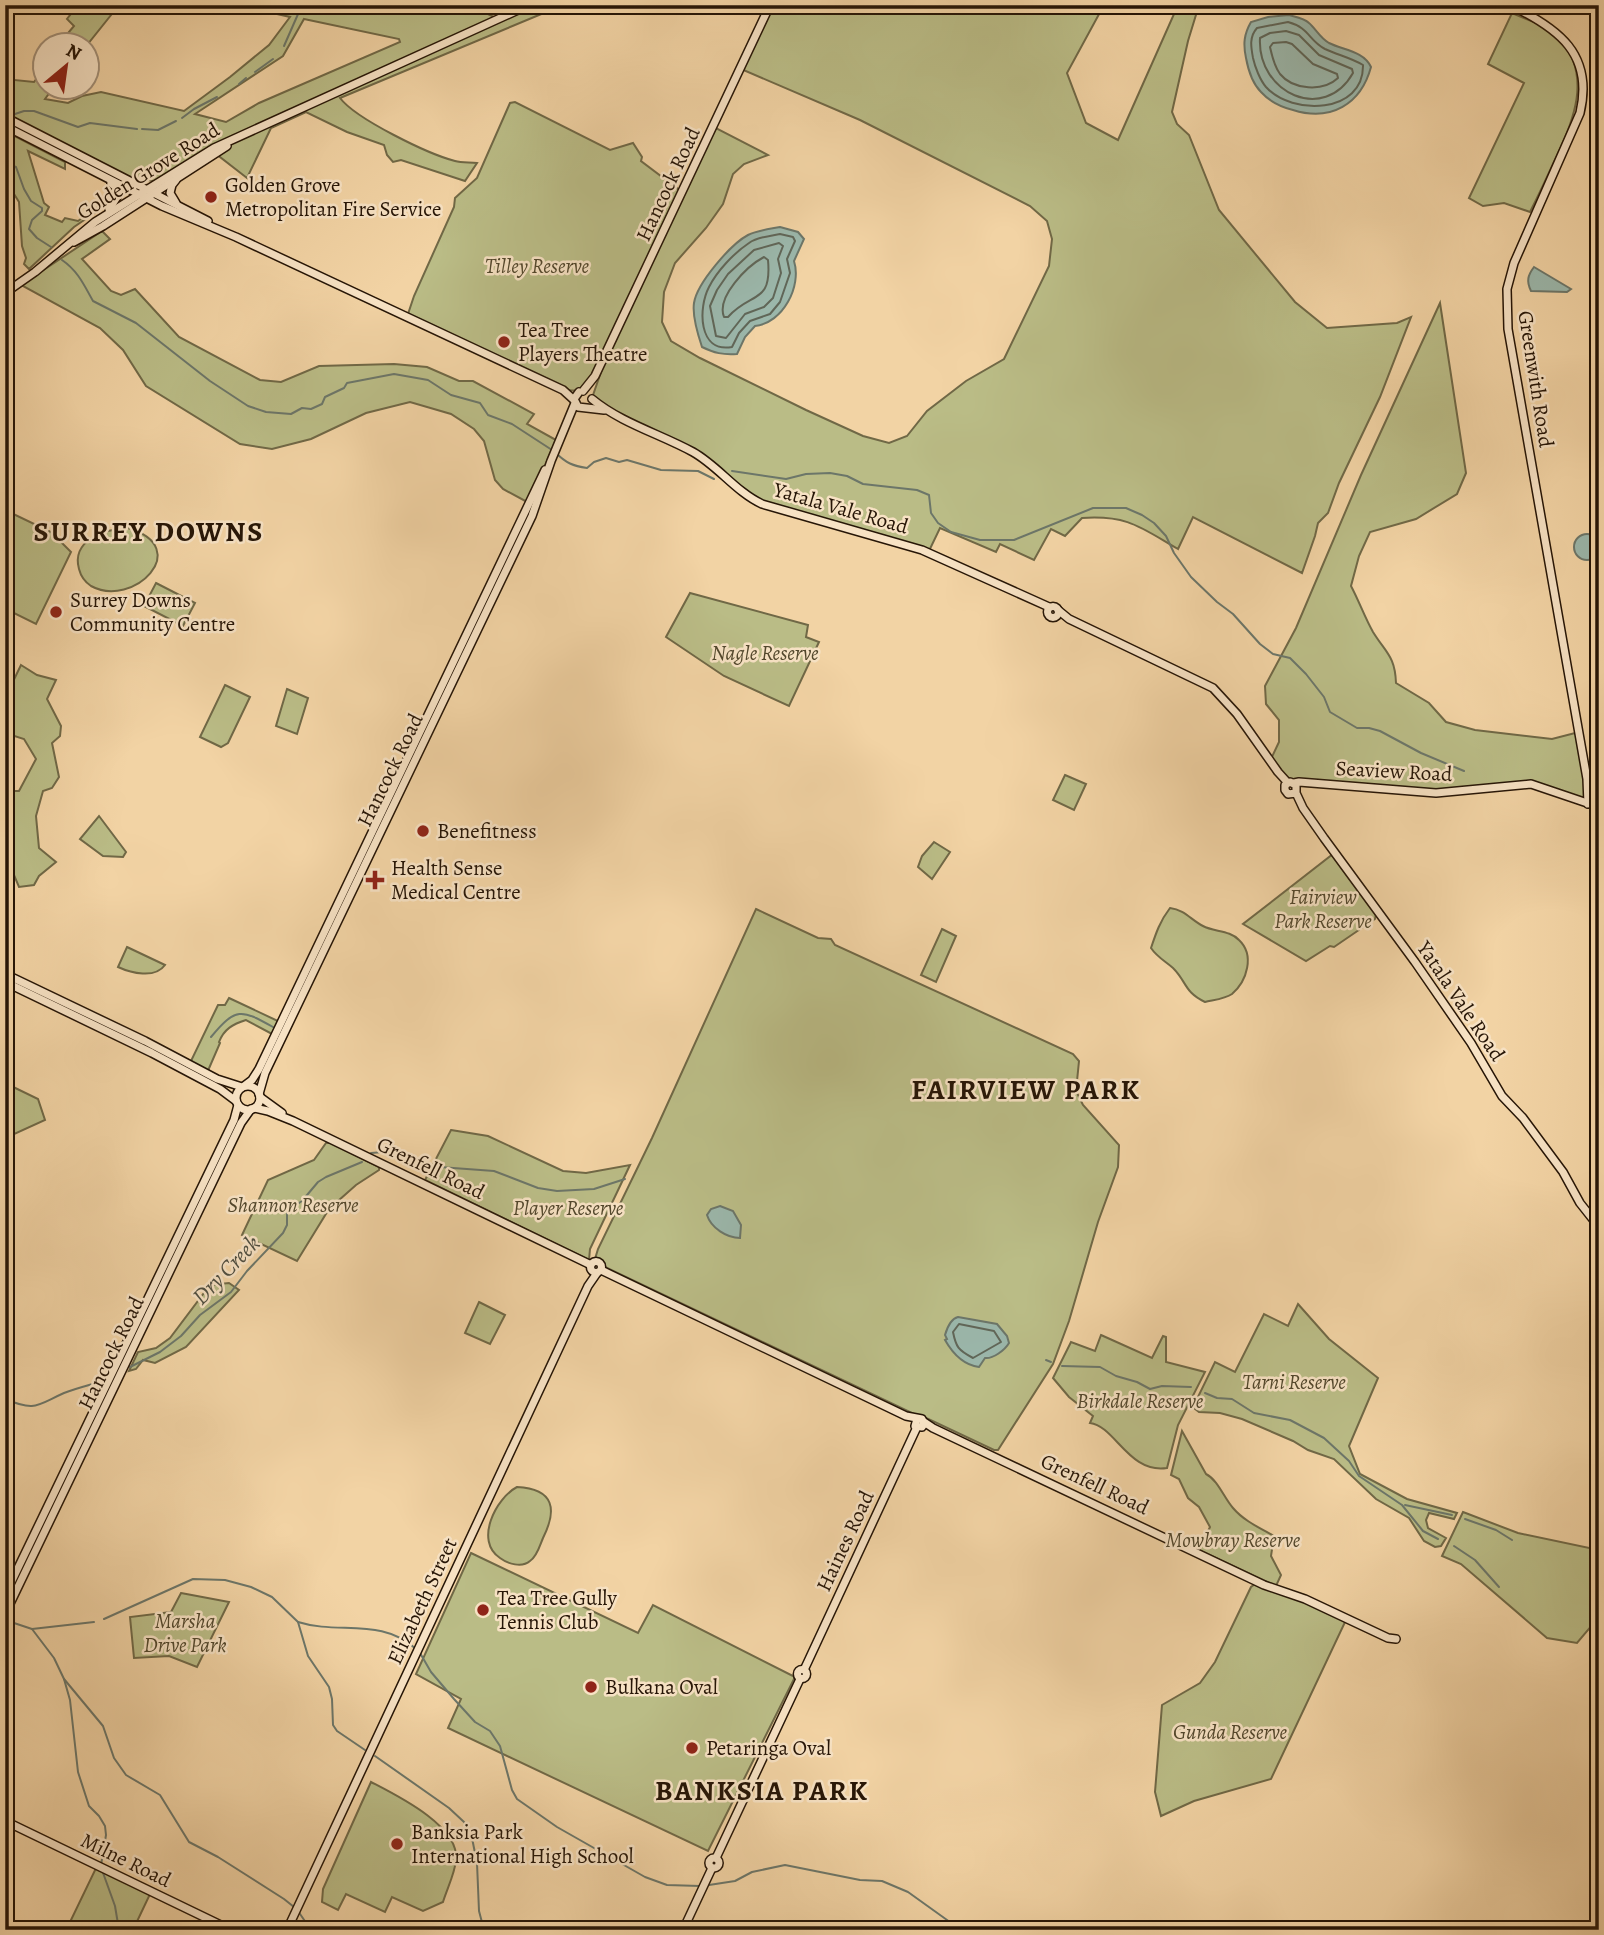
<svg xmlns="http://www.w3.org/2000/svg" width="1604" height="1935" font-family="Alegreya,serif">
	<rect width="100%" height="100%" fill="#f2d3a4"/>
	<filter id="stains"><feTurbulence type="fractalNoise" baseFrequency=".00286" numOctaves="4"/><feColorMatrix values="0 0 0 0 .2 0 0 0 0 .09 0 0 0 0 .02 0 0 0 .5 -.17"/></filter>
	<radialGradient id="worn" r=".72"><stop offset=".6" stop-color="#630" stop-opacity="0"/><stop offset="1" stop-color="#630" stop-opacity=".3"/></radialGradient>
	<g fill="#babc86" stroke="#706846" stroke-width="2" fill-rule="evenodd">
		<path d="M 78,5 L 119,5 L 87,45 L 50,45 L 64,38 L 74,26 L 67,19 Z"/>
		<path d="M 257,5 L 469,5 L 498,19 L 529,5 L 563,5 L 340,98 C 356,119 428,154 455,161 C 462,163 470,162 477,163 L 465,181 L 401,160 L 393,162 L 387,155 L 384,145 L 347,132 L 306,112 L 271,128 L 247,178 L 216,154 L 157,182 L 148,180 L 136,185 L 5,117 L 5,79 L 34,82 L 45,67 L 46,88 L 53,88 L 45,99 L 68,103 L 82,96 L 101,92 L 184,111 L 230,77 L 269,45 L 290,17 L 255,9 ZM 304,19 L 399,39 L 400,42 L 259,103 L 226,122 L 195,114 L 283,56 Z"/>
		<path d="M 770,5 L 1104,5 L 1067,73 L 1086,123 L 1118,140 L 1178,5 L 1199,5 L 1188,41 L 1172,112 L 1177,124 L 1189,135 L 1219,210 L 1295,302 L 1327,328 L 1397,323 L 1411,317 L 1380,397 L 1339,483 L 1328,513 L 1318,523 L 1315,536 L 1302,573 L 1193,517 L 1178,549 C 1140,527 1128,515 1082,518 L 1065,536 L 1051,529 L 1034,560 L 1000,544 L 996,552 L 940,528 L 928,553 L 755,501 L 704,459 L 603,410 L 592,398 L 610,346 L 583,391 L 563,390 L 407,317 L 414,296 L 454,207 L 455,198 L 477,178 L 510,103 L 515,102 L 610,150 L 633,143 L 642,157 L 641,161 L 682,192 L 714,127 L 768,155 L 744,164 L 733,174 L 723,204 L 706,228 L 675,263 L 664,292 L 662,322 L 671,341 L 700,358 L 806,410 L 863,436 L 889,443 L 907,436 L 927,411 L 966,381 L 1004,359 L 1049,266 L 1052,239 L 1047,221 L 1030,206 L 860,120 L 741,69 Z"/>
		<path d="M 1512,13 C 1527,20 1549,26 1560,38 C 1589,73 1577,112 1560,149 C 1550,170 1541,191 1530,212 L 1504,203 L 1483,206 L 1469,198 L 1524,83 L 1488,64 Z"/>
		<path d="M 5,131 L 65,162 L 65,169 L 28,151 L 44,203 L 49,207 L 45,215 L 62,222 L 65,218 L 78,221 L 106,201 L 109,203 L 74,227 L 29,269 L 24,264 L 26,258 L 22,246 L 19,202 L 14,194 L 5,188 Z"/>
		<path d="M 102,231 L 110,239 L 82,259 L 111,291 L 121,295 L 135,289 L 179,337 L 260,380 L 281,382 L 319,366 L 394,364 L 427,367 L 459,381 L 473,381 L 534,414 L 527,424 L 556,440 L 529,503 L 503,489 L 495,480 L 484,441 L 474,429 L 451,414 L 410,402 L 366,413 L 311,439 L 272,449 L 240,444 L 146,386 L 123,350 L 100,328 L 21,285 Z"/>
		<path d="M 1440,303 L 1466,473 L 1457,494 L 1416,519 L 1370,532 L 1359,556 L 1351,586 C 1359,601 1365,618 1373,632 C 1386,653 1395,656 1396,683 L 1429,703 L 1446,722 L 1475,730 L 1552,739 L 1579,732 L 1587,779 L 1585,803 L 1538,785 L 1414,793 L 1304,786 L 1292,782 L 1270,761 L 1279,742 L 1279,720 L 1266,704 L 1265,686 L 1296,628 L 1361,475 Z"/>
		<path d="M 5,510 L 51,532 L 71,552 L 36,624 L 8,610 L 5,614 Z"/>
		<path d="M 128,528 C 195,548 133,609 91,586 C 85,582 81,577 79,569 C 71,540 105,529 128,528 Z"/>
		<path d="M 156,583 L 195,603 L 183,626 L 144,606 Z"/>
		<path d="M 690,593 L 808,625 L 806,637 L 819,642 L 789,706 L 724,676 L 666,637 Z"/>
		<path d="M 21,665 L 37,675 L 56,680 L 47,699 L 61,726 L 60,736 L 52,743 L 59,777 L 52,788 L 43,791 L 36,816 L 39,848 L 56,862 L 39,876 L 34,885 L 19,887 L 11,868 L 5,867 L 5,826 L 12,812 L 5,808 L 5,791 L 19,791 L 36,759 L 24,739 L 5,733 L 5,698 Z"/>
		<path d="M 225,685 L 250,697 L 228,743 L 221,747 L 200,737 Z"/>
		<path d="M 287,689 L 308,698 L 297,734 L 276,726 Z"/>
		<path d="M 1065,775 L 1086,784 L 1074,810 L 1053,800 Z"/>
		<path d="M 99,816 L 126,852 L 123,857 L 103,856 L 80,839 Z"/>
		<path d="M 934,842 L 950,852 L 932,879 L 918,867 L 922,856 Z"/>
		<path d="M 1333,854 L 1376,914 L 1375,919 L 1334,947 L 1330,946 L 1306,961 L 1243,924 Z"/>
		<path d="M 1170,908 C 1185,910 1191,920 1203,926 C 1214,932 1230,930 1239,940 C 1255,955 1247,981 1232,994 C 1225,999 1213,1000 1205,1002 C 1184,992 1187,982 1173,968 C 1165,961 1157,957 1151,948 C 1156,933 1160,921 1170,908 Z"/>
		<path d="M 756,909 L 818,938 L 831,939 L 835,945 L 1073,1054 L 1079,1061 L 1076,1091 L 1083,1105 L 1119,1145 L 1118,1167 L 1098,1222 L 1069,1321 L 1053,1364 L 998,1450 L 994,1450 L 922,1416 L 916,1415 L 605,1267 L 595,1259 L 598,1249 L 652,1138 Z"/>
		<path d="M 942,929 L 956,936 L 936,982 L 921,975 Z"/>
		<path d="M 127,947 L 165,965 C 155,979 131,973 118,967 Z"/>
		<path d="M 229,998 L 280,1022 L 274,1035 L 246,1020 C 233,1024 224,1029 219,1042 L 220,1043 L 207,1073 L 190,1063 L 218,1005 L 225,1005 Z"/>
		<path d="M 5,1083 L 38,1099 L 45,1120 L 14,1134 L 5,1147 Z"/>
		<path d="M 451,1130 L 488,1136 L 563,1171 L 586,1173 L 630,1165 L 590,1249 L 589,1260 L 425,1180 Z"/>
		<path d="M 326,1143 L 331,1143 L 379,1167 L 379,1170 L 356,1185 L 329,1209 L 297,1261 L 242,1235 L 268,1180 L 314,1160 Z"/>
		<path d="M 229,1283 L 239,1290 L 186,1347 L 155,1363 L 143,1360 L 136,1369 L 129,1371 L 138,1352 L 156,1348 L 170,1338 L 210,1285 Z"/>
		<path d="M 479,1302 L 505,1315 L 490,1344 L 465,1333 Z"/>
		<path d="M 1298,1304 L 1329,1339 L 1378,1378 L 1349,1446 L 1360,1474 L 1407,1499 L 1457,1513 L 1454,1519 L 1429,1513 L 1426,1520 L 1428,1528 L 1446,1538 L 1441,1546 L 1435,1547 L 1424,1541 L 1409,1518 L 1376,1499 L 1334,1459 L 1308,1450 L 1293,1441 L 1242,1419 L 1220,1413 L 1199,1412 L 1194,1408 L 1195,1403 L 1215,1362 L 1235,1372 L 1264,1314 L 1288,1326 Z"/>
		<path d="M 1101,1335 L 1152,1358 L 1163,1336 L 1166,1337 L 1166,1362 L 1205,1372 L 1178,1425 L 1167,1468 C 1129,1474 1115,1426 1090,1423 L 1093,1416 L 1069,1397 L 1053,1378 L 1071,1342 L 1095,1351 Z"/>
		<path d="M 1182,1431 L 1206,1474 C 1218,1480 1224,1498 1233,1508 C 1244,1521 1260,1528 1274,1536 L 1271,1556 L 1281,1575 L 1276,1586 L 1199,1550 L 1210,1527 L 1199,1507 L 1188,1498 L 1179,1479 L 1171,1475 Z"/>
		<path d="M 517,1487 C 555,1489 557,1510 543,1538 C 540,1545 537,1557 530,1561 C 522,1568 508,1564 500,1558 C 474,1541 496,1498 517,1487 Z"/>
		<path d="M 1463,1512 L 1518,1533 L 1599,1550 L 1599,1617 L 1577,1643 L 1547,1638 L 1461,1564 L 1442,1556 Z"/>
		<path d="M 471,1553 L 638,1633 L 653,1605 L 795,1677 L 708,1851 L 448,1728 L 461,1699 L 416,1674 Z"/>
		<path d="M 1255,1584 L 1304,1601 L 1346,1620 L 1271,1779 L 1194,1801 L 1161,1816 L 1155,1792 L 1162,1705 L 1200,1683 L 1215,1662 L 1251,1587 Z"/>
		<path d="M 181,1593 L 229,1602 L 197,1667 L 169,1656 L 134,1658 L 130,1617 L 171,1612 Z"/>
		<path d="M 371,1782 C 396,1795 460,1826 456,1860 C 455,1873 447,1889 443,1902 L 423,1911 L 392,1897 L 385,1912 L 346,1894 L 338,1910 L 322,1902 L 323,1889 Z"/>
		<path d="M 97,1866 L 151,1892 L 133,1930 L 85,1930 L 70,1922 Z"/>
	</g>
	<g fill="#9bb7ab" stroke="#6c7669" stroke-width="2">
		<path d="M 1289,15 C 1296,17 1304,18 1309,23 C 1316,29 1320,38 1329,43 C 1343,50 1364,51 1371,67 C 1361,104 1331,122 1293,110 C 1281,107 1270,102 1261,92 C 1253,84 1248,69 1246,58 C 1243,44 1244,34 1251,22 L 1268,17 Z"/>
		<path d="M 780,227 L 798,232 L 804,239 L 794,261 C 802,286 783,323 755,326 L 745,337 L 737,354 C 723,355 714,353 702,347 C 698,335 692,316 694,303 C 697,283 731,244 748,235 C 758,230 770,229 780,227 Z"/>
		<path d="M 1534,267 L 1571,289 L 1567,292 L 1531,291 C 1526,281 1528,275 1534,267 Z"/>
		<circle cx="1587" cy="547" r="13"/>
		<path d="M 720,1206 L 733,1211 L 741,1225 L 740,1238 C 727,1238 711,1228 707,1215 L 711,1209 Z"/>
		<path d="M 958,1317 L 997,1324 L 1007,1336 L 1009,1343 C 1005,1350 993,1359 985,1358 L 979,1367 C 963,1365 953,1354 945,1340 L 947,1339 L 945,1335 C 947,1328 950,1319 958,1317 Z"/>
	</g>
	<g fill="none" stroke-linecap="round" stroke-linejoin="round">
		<g stroke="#606658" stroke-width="2">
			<path d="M 1288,22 C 1310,28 1308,40 1325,49 C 1338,55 1351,58 1363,65 C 1364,114 1292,116 1266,87 C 1260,80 1255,67 1253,58 C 1251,47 1249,37 1257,28 Z"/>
			<path d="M 1286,31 L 1299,35 L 1319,55 L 1352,69 L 1353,73 C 1324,124 1257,93 1260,38 L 1270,33 Z"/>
			<path d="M 1286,42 L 1292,44 L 1313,64 L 1337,74 L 1338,78 C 1323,92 1293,90 1280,74 C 1274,66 1272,56 1270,47 L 1273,43 Z"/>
			<path d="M 780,234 L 793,237 L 795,241 L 787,259 L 790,273 L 780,302 L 770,314 L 750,321 L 739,333 L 732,347 C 698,353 698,308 709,287 C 717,271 734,253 749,243 C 757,237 770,236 780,234 Z"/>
			<path d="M 779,243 L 783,246 L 778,259 L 781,273 L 773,298 L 764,307 L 745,314 L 726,338 L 716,336 L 710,306 L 717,290 L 728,274 L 754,250 Z"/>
			<path d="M 764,257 L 768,260 C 772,305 751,291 728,317 L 724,317 C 716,297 747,266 764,257 Z"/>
			<path d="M 959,1324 L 994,1331 L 1001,1342 L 973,1358 C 958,1350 956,1347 953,1332 Z"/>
		</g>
		<g stroke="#6c7669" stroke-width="2">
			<path d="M 284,46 L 302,5"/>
			<path d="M 255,72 L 273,59"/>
			<path d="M 239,84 L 246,78"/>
			<path d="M 15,114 L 24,111 L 34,111 L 78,127 L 90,123 L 137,129"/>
			<path d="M 182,118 L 194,109 L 217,97"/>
			<path d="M 142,129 L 158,130 L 176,121"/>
			<path d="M 5,163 L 16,167 L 24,189 L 31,201 L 42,208 L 42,211 L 32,220 L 29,229 L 37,238 L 51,247"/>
			<path d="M 62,260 C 78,271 84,285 93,301 L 136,323 L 210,381 L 248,406 L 266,412 L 291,414 L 302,408 L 311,409 L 322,404 L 325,397 L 344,388 L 347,383 L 394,374 L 428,380 L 451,395 L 480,403 L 488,415 L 512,424 L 552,450"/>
			<path d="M 556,453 C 566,463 573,466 587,468 L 594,462 L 606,458 L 619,462 L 627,460 L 661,470 L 698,471 L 714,479"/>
			<path d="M 732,471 L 786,479 L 806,474 L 830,473 L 847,476 L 863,484 L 917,490 L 929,495 L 931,513 L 938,523 L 951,532 L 980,540 L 1014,540 L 1093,508 L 1126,508 L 1142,515 L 1154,523 L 1166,536 L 1174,553 L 1191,577 L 1217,602 L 1233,614 L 1260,644 L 1273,654 L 1290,658 L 1306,674 L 1324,697 L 1330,712 L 1357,728 L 1369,728 L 1380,731 L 1421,753 L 1464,771"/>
			<path d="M 211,1037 C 236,1007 241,1009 273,1027"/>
			<path d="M 371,1153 L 384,1152 L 426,1166 L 494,1171 L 538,1188 L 557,1191 L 594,1189 L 625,1179"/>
			<path d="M 1046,1360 L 1051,1362"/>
			<path d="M 1062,1366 L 1100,1367 L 1116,1376 L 1137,1382 L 1150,1389 L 1162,1386 L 1191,1387"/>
			<path d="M 130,1367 L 160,1352 L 181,1336 L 200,1315 L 231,1292 L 247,1271 L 283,1233 L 287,1225 L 287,1211 L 302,1201 L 318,1182 L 326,1177 L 362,1162"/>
			<path d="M 1205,1393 L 1217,1398 L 1232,1399 L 1254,1413 L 1290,1420 L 1324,1438 L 1349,1461 L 1359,1476 L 1402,1505 L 1423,1531 L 1438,1539"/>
			<path d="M 5,1399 C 36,1412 37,1405 64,1393 C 77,1388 90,1385 103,1381"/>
			<path d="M 1405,1505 L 1452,1515"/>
			<path d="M 1465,1519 L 1496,1530 L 1512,1540"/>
			<path d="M 1454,1546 L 1475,1560 L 1499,1587"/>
			<path d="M 104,1619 L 193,1579 L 225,1580 L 251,1587 L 272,1597 L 298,1622 L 308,1656 L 329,1687 L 332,1699 L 333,1725 L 337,1731 L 365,1750"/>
			<path d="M 298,1622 C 339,1635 381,1617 416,1649"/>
			<path d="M 14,1623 L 32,1629 L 94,1622"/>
			<path d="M 32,1629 L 54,1658 L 64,1679 L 70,1700 L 78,1772 L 89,1806 L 99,1816 L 105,1826 L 106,1835 L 101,1865"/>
			<path d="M 420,1653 L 431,1672 L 454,1699 L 475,1722 L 490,1731 L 500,1746 L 512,1790 L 517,1799 L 557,1827 L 645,1877 L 667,1885 L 700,1886"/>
			<path d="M 64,1679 L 103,1726 L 114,1758 L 126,1775 L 160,1795 L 189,1842 L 218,1857 L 284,1899 L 294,1907"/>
			<path d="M 375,1756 L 449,1808 L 464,1822 L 471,1833 L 477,1863 L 479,1911 L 484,1930"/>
			<path d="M 102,1870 L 115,1906 L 119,1930"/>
			<path d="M 709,1885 L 735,1881 L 752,1872 L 785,1865 L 860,1880 L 882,1881 L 908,1892 L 961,1930"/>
			<path d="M 298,1911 L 311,1930"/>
		</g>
		<defs>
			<g id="secondary">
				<path d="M 1510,5 C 1558,28 1594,54 1580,113 L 1514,263 L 1507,289 L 1508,329 L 1587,779 L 1588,804"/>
				<path d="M 5,117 L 208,221"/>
				<path d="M 5,126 L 162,206 L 236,237 L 563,390 L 574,400"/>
				<path d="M 176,203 L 170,193 L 172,185 L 176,180"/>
				<path d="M 109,209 L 119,194 L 118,189 L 111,183"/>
				<path d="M 74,242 L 103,226 L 227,146"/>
				<path d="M 5,293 L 35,272 L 95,222 L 214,148 L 529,5"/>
				<path d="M 583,391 L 595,376 L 770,5"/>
				<path d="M 579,392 L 574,399 L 578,407 L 604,410"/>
				<path d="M 592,399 C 621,423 660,434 693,452 C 718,466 736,492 762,504 L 922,550 L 1049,607"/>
				<circle cx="1053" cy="612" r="5.5"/>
				<path d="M 1058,610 L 1069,619 L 1213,688 L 1237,714 L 1278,772 L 1288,783"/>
				<path d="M 1294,783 L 1299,782 L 1436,793 L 1531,784 L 1599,807"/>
				<path d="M 1296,793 L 1288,794 L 1285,790 L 1285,785 L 1290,782 L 1296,785 L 1296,793 L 1303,808 L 1324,838 L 1415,962 L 1471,1043 L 1502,1096 L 1523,1118 L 1563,1172 L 1580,1203 L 1599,1227"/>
				<path d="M 5,974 L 145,1041 L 217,1079 L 242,1087"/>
				<path d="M 5,982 L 152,1053 L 220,1089 L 236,1101"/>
				<circle cx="248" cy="1098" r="12"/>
				<path d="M 244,1086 L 252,1080 L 259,1069 L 545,470"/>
				<path d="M 259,1094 L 265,1073 L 532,516 L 551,461 L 575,403"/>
				<path d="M 260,1097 L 282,1113"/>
				<path d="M 254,1108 L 268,1111 L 293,1121 L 591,1265"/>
				<circle cx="596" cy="1267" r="5.5"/>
				<path d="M 601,1270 L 906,1416 L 922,1419 L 924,1424 L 922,1427 L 915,1426 L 917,1419"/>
				<path d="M 924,1422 L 933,1428 L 1264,1585 L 1305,1599 L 1388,1638 L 1396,1639"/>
				<path d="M 5,1595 L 234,1120 L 238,1105"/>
				<path d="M 5,1614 L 241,1123 L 251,1109"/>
				<circle cx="802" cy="1674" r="4.5"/>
				<path d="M 804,1670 L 917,1427"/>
				<path d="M 5,1821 L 231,1930"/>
				<circle cx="714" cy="1863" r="5"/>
				<path d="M 716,1858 L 800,1679"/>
				<path d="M 287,1930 L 588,1286 L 597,1273"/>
				<path d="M 683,1930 L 712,1868"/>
			</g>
		</defs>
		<use href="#secondary" stroke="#261506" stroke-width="10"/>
		<use href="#secondary" stroke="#f7e2c4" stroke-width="7"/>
	</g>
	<g fill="#8f2418" stroke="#f7e2c4" stroke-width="2.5">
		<circle cx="211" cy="197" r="7"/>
		<circle cx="504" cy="342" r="7"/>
		<circle cx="56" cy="612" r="7"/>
		<circle cx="423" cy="831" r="7"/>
		<path d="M371.5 869.5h7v7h7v7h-7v7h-7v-7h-7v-7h7z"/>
		<circle cx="483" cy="1610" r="7"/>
		<circle cx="591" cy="1687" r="7"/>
		<circle cx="692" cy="1748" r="7"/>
		<circle cx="397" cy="1844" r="7"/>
	</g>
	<g text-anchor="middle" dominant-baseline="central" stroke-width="5" stroke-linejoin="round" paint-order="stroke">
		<g font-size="21" fill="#261506" stroke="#f7e2c4">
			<text transform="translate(148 171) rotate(-32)">Golden Grove Road</text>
			<text transform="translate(668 184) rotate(-65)">Hancock Road</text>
			<text transform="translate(1536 379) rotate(81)">Greenwith Road</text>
			<text transform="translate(841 508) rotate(16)">Yatala Vale Road</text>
			<text transform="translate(390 770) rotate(-64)">Hancock Road</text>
			<text transform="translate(1394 771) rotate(3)">Seaview Road</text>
			<text transform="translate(1461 1001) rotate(56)">Yatala Vale Road</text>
			<text transform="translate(431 1168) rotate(26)">Grenfell Road</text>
			<text transform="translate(111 1353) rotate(-64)">Hancock Road</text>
			<text transform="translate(1095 1484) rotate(25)">Grenfell Road</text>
			<text transform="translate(845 1541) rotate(-65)">Haines Road</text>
			<text transform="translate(422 1601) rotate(-65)">Elizabeth Street</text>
			<text transform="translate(126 1860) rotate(26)">Milne Road</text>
		</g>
		<g font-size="21" fill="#261506" stroke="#f7e2c4" text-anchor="start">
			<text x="225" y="185">Golden Grove<tspan x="225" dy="24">Metropolitan Fire Service</tspan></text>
			<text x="518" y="330">Tea Tree<tspan x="518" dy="24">Players Theatre</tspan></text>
			<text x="70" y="600">Surrey Downs<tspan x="70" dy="24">Community Centre</tspan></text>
			<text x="437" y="831">Benefitness</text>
			<text x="391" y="868">Health Sense<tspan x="391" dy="24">Medical Centre</tspan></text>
			<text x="497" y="1598">Tea Tree Gully<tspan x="497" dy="24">Tennis Club</tspan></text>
			<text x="605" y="1687">Bulkana Oval</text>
			<text x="706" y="1748">Petaringa Oval</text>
			<text x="411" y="1832">Banksia Park<tspan x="411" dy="24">International High School</tspan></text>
		</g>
		<g font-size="21" font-style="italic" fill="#52472c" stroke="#f7e2c4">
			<text x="537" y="266">Tilley Reserve</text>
			<text x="765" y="653">Nagle Reserve</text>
			<text x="1323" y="897">Fairview<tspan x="1323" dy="24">Park Reserve</tspan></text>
			<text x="293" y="1205">Shannon Reserve</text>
			<text x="568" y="1208">Player Reserve</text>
			<text x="1294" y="1382">Tarni Reserve</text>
			<text x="1140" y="1401">Birkdale Reserve</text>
			<text x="1233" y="1540">Mowbray Reserve</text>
			<text x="185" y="1621">Marsha<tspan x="185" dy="24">Drive Park</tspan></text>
			<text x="1230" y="1732">Gunda Reserve</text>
		</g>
		<g font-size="23" font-style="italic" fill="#4f4e40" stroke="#f7e2c4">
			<text transform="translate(226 1270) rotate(-46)">Dry Creek</text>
		</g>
		<g font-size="28" font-weight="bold" letter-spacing="2" fill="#261506" stroke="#f7e2c4">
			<text x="149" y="532">SURREY DOWNS</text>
			<text x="1026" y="1090">FAIRVIEW PARK</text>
			<text x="762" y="1791">BANKSIA PARK</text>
		</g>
	</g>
	<rect width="1604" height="1935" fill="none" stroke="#f2d3a4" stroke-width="28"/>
	<rect x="7" y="7" width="1590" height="1921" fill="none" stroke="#261506" stroke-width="3.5"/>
	<rect x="14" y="14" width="1576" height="1907" fill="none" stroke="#261506" stroke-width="2"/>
	<g transform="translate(66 66) rotate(29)"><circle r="33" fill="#f7e2c4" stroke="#a39078" stroke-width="2"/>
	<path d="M0-5L12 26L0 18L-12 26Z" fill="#8f2418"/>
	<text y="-10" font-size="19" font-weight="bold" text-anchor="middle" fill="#261506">N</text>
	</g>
	<rect width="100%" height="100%" filter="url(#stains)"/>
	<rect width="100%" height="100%" fill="url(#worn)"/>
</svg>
